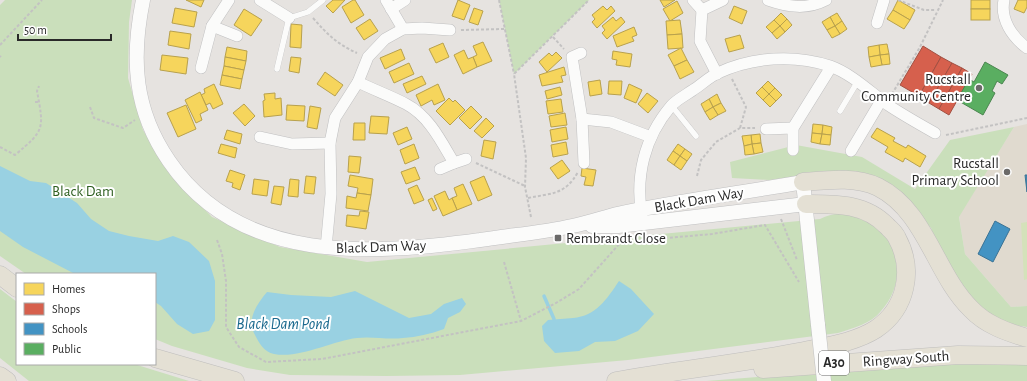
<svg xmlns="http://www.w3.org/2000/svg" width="1027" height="381" font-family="'Alegreya Sans',sans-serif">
	<rect width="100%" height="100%" fill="#e6e3e0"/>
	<path fill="#e0dacf" d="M 1027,124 L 1027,306 L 1011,307 L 965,254 L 959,216 L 1014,127 Z"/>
	<g fill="#cadfbb">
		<path d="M 5,0 L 132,0 L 129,22 L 128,78 L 143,130 L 169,173 L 212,217 L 280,247 L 367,262 L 820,219 C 834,212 843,213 858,218 C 899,232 910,279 881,311 C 871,324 853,328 838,333 L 628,360 L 460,375 L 387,376 L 290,375 L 247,368 L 172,346 L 155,339 L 155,274 L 26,274 L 0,256 L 0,5 Z"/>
		<path d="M 499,0 L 589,0 L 514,74 Z"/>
		<path d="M 1014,127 L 959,217 L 965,254 L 1011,307 L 1027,306 L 1027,327 L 1008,324 L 980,308 L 957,284 L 941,255 L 931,228 L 914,209 L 844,171 L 769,180 L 732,178 L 730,162 L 796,145 L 862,157 L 915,189 L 950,140 Z"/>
		<path d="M 0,289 L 17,302 L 17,364 L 134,364 L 189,381 L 29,381 L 0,358 Z"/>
		<path d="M 1027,362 L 1027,381 L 706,381 L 916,365 Z"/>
	</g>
	<path fill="#d4e2ba" d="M 1027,222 L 1027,279 L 1024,280 L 1021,223 Z"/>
	<g fill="#99d1e2">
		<path d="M 0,166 L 30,181 L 46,183 L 77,203 L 91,219 L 109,231 L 129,236 L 158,241 L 173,236 L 189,242 L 209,261 L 215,281 L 215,320 L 209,331 L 193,334 L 177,324 L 161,306 L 155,302 L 155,274 L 75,274 L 23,247 L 0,231 Z"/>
		<path d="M 619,281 L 631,289 L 654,314 L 638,331 L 615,341 L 595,342 L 579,351 L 555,353 L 544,341 L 542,326 L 548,320 C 556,319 565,319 573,318 C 596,316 607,299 619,281 Z"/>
		<path d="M 355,291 L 409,318 L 431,314 L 444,304 L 462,298 L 466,304 L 460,312 L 448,318 L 444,329 C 430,334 417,337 403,338 C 387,340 372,336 357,338 C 332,341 299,359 274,354 C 264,352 259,343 255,335 C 246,319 257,304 267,292 L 291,295 L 331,297 Z"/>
	</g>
	<g fill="#f6d55c" stroke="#b8a14d">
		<path d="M 186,0 L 204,0 L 201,7 Z"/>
		<path d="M 333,0 L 345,0 L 333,13 L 326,6 Z"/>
		<path d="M 353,0 L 355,0 L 364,15 L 351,23 L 342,7 Z"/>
		<path d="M 458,0 L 470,5 L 464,20 L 452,16 Z"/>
		<path d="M 660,0 L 675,0 L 664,7 Z"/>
		<path d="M 898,0 L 915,10 L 910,20 L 893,10 Z"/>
		<rect x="971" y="0" width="19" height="9"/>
		<path d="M 1018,0 L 1027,0 L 1027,7 L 1024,13 L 1014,9 Z"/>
		<path d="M 677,1 L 683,13 L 670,21 L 663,9 Z"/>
		<path d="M 603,6 L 607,10 L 611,6 L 615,11 L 597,28 L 592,22 L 595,19 L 592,15 Z"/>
		<path d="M 734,6 L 747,11 L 742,24 L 729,18 Z"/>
		<path d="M 175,8 L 197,12 L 194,27 L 172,23 Z"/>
		<path d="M 474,8 L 483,11 L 478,25 L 469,22 Z"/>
		<path d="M 244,9 L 262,20 L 251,36 L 234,25 Z"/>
		<rect x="971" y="9" width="19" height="11"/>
		<path d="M 893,10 L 910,20 L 904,29 L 887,19 Z"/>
		<path d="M 781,13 L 787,19 L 780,26 L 774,20 Z"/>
		<path d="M 837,13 L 842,21 L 835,26 L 830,17 Z"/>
		<path d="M 613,17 L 616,21 L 621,17 L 625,22 L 607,39 L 602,33 L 605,30 L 602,26 Z"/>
		<path d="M 830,17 L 835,26 L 827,30 L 822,22 Z"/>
		<path d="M 370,19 L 378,31 L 364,40 L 356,28 Z"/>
		<path d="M 787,19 L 792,25 L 785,32 L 780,26 Z"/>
		<path d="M 680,20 L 682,34 L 667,35 L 666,21 Z"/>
		<path d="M 774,20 L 780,26 L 772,33 L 766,27 Z"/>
		<path d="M 842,21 L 847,29 L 840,34 L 835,26 Z"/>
		<path d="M 291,24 L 302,25 L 301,48 L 290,47 Z"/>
		<path d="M 780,26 L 785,32 L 777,39 L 772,33 Z"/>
		<path d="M 835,26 L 840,34 L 832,38 L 827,30 Z"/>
		<path d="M 634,27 L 637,35 L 632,37 L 634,41 L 617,47 L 613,36 Z"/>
		<path d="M 170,31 L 191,34 L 189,49 L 168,45 Z"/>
		<path d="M 682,34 L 683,48 L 668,49 L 667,35 Z"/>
		<path d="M 740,35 L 744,48 L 729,52 L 725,39 Z"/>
		<path d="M 483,42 L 492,61 L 477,67 L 473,57 L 477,55 L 473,46 Z"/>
		<path d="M 443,43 L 449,57 L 436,63 L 429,49 Z"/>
		<path d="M 887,44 L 889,54 L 880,55 L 879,45 Z"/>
		<path d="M 879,45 L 880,55 L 869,57 L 868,47 Z"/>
		<path d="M 227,47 L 247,51 L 246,61 L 225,57 Z"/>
		<path d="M 681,48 L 687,60 L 674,66 L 668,55 Z"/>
		<path d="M 401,49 L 405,59 L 385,69 L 380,58 Z"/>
		<path d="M 464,50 L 468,59 L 473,57 L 477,67 L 463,74 L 454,55 Z"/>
		<path d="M 613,51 L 632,54 L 630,67 L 616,65 L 617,60 L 612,59 Z"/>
		<path d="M 556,52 L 562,58 L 547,72 L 539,62 L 549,53 L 552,56 Z"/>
		<path d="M 889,54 L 890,64 L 882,65 L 880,55 Z"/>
		<path d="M 162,55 L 188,58 L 186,74 L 160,70 Z"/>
		<path d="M 880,55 L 882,65 L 871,67 L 869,57 Z"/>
		<path d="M 225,57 L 246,61 L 244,70 L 224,66 Z"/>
		<path d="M 291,57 L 301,58 L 299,73 L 289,71 Z"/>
		<path d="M 687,60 L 694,72 L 680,79 L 674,66 Z"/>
		<path d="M 409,63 L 414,74 L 394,83 L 389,72 Z"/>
		<path d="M 224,66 L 244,70 L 242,79 L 222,75 Z"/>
		<path d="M 564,67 L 566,75 L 561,76 L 563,82 L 542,86 L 539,75 Z"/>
		<path d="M 325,72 L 343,85 L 335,96 L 317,84 Z"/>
		<path d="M 222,75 L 242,79 L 240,89 L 220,85 Z"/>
		<path d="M 422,76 L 426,84 L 407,93 L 403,84 Z"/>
		<path d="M 600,80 L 602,94 L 590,96 L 588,82 Z"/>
		<path d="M 609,81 L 622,81 L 621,95 L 608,94 Z"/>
		<path d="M 768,81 L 775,88 L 769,94 L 762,87 Z"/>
		<path d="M 214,84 L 223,104 L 213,109 L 210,103 L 206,105 L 201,95 L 205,93 L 204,89 Z"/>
		<path d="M 438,84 L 445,100 L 434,105 L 432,100 L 421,106 L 416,95 Z"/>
		<path d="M 629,84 L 642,90 L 636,103 L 624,98 Z"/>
		<path d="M 560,87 L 562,95 L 547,99 L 545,91 Z"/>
		<path d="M 762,87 L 769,94 L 763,100 L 756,93 Z"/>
		<path d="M 775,88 L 782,95 L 776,101 L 769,94 Z"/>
		<path d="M 200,92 L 208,110 L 200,114 L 202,120 L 196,123 L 185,100 Z"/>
		<path d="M 275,93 L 275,99 L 281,98 L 282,115 L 264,117 L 263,101 L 265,100 L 264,94 Z"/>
		<path d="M 647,93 L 658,101 L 648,113 L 638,104 Z"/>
		<path d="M 717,94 L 721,103 L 713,107 L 709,99 Z"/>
		<path d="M 769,94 L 776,101 L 770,107 L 763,100 Z"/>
		<path d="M 449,98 L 453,102 L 455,100 L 465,110 L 450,125 L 436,111 Z"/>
		<path d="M 561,99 L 563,112 L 548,114 L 546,101 Z"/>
		<path d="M 709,99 L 713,107 L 705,112 L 701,104 Z"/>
		<path d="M 721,103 L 726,111 L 718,115 L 713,107 Z"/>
		<path d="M 244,104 L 255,116 L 245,126 L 233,113 Z"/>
		<path d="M 186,105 L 196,129 L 178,137 L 167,113 Z"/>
		<path d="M 287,105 L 305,106 L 304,121 L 286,120 Z"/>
		<path d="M 310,106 L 321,108 L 317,129 L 307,127 Z"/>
		<path d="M 471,106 L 482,117 L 470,129 L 459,118 Z"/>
		<path d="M 713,107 L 718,115 L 710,120 L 705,112 Z"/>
		<path d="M 565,113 L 567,125 L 551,127 L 549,116 Z"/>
		<path d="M 371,116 L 389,117 L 387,134 L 369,133 Z"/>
		<path d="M 486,118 L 494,126 L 482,138 L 474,131 Z"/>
		<path d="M 354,123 L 365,123 L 365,140 L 353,140 Z"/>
		<path d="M 813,124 L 823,125 L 822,134 L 812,133 Z"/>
		<path d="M 823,125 L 832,127 L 831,135 L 822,134 Z"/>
		<path d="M 407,127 L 412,139 L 398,145 L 393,133 Z"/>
		<path d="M 566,127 L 568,139 L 552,142 L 550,130 Z"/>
		<path d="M 877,128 L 895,138 L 893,141 L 906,148 L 908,145 L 926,156 L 920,167 L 905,158 L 903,162 L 885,152 L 888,147 L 871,137 Z"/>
		<path d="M 227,130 L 242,134 L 240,144 L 224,139 Z"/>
		<path d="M 812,133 L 822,134 L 820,144 L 811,142 Z"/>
		<path d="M 760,134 L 761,143 L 752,144 L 751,135 Z"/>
		<path d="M 822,134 L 831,135 L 830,145 L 820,144 Z"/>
		<path d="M 751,135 L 752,144 L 744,146 L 742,136 Z"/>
		<path d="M 484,140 L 496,142 L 493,159 L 481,156 Z"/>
		<path d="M 566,142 L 568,154 L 553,157 L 551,145 Z"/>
		<path d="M 761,143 L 763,152 L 754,154 L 752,144 Z"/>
		<path d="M 221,144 L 237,148 L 235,158 L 218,153 Z"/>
		<path d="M 414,144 L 419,158 L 405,164 L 400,150 Z"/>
		<path d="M 678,144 L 685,149 L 680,156 L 673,151 Z"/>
		<path d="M 752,144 L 754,154 L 745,155 L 744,146 Z"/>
		<path d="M 685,149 L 692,154 L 687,161 L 680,156 Z"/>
		<path d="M 673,151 L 680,156 L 674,165 L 667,160 Z"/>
		<path d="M 349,156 L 361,157 L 359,173 L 348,172 Z"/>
		<path d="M 680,156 L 687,161 L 681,170 L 674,165 Z"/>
		<path d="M 562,160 L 570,171 L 558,179 L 550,168 Z"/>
		<path d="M 415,167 L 420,179 L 406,184 L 401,172 Z"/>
		<path d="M 582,168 L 596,170 L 593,186 L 584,185 L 586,177 L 581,176 Z"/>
		<path d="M 230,170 L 245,175 L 240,190 L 232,187 L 233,183 L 226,181 Z"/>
		<path d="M 350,175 L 373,179 L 371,195 L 357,193 L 358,188 L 348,186 Z"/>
		<path d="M 306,176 L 316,177 L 314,194 L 304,193 Z"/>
		<path d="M 484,176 L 492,195 L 478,201 L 470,182 Z"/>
		<path d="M 254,179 L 269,181 L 267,196 L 252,194 Z"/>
		<path d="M 290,179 L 299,180 L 298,197 L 288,196 Z"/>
		<path d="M 463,184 L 472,204 L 457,210 L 452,198 L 457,196 L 454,188 Z"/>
		<path d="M 417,185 L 424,200 L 414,204 L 408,189 Z"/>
		<path d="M 274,186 L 284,187 L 281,205 L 271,203 Z"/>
		<path d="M 445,191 L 449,200 L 452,198 L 457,210 L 443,216 L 434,196 Z"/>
		<path d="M 357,193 L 371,195 L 368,211 L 346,208 L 347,196 L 356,198 Z"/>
		<path d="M 432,198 L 437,209 L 433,211 L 428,200 Z"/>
		<path d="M 360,211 L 369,212 L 366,229 L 346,226 L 347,215 L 359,216 Z"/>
	</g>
	<g fill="#d6604d" stroke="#a25042">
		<path d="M 923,46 L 941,57 L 919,96 L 900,85 Z"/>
		<path d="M 941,57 L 952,63 L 929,103 L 919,96 Z"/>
		<path d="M 952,63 L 962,68 L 939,109 L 929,103 Z"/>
		<path d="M 962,68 L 972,74 L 949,115 L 939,109 Z"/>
	</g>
	<g fill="#4393c3" stroke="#3b7395">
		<path d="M 1025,175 L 1027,175 L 1027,192 Z"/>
		<path d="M 995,221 L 1010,229 L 993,262 L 978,254 Z"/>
	</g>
	<path fill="#5aae61" stroke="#4b8650" d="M 985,62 L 1008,75 L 1002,84 L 997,81 L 992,91 L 995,93 L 983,115 L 957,100 L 969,79 L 974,82 Z"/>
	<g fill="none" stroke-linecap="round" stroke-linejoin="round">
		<path stroke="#99d1e2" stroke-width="3.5" d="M 544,296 L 554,319"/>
		<defs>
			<g id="service">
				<path d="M 277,69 L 289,18 L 308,12 L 323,0"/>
				<path d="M 671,105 L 696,136"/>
				<path d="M 840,111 L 858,81"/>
			</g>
			<g id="minor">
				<path d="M 260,0 L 289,18"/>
				<path d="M 386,0 L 403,29"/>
				<path d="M 693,0 L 702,10"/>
				<path d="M 768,0 C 788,7 807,10 826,0"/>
				<path d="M 1004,0 C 1000,19 1012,37 1027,48"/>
				<path d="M 391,9 L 405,0"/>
				<path d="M 877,23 L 884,0"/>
				<path d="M 212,26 L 237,36"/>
				<path d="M 581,53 L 572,57 L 582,119 L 584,163"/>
				<path d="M 201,68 L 212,26 L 229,0"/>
				<path d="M 717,74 L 700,41 L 702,10 L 723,0"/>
				<path d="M 358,82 C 374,90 391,96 406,104 C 429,116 441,141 454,163 L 466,159"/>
				<path d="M 582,119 L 611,122 L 651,137"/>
				<path d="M 766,129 L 793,128"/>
				<path d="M 260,137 L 292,144 L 330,143"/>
				<path d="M 793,150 L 793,128 L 831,67"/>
				<path d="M 851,151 L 882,99"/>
				<path d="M 440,169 L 454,163"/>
				<path d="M 642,217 C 635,177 644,138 671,106 C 676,100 686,95 693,90 C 701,85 709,77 718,73 C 752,57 794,54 830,66 C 852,74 869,91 888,105 C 903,115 919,124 935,133"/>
				<path d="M 326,248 L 331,194 L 330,143 L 335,118 L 358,82 L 368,57 L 385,39 L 403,29 L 422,28 L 450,30"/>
			</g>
			<g id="tertiary">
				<path d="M 143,0 C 131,59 134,110 169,161 C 240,265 371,255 480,240 C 511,235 542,233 572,226 C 587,223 602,218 617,214 C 678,201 741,193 803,182 L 818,325"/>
				<path d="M 592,226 L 618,226 L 806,204"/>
			</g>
			<g id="primary">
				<path d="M 803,182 C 827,180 856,176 878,187 C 926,211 935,274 971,309 C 986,325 1007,332 1027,338"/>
				<path d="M 0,275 L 17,288"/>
				<path d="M 155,358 L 235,381"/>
				<path d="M 763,369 L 958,355 L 1027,356"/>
				<path d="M 0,376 L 7,381"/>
				<path d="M 616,381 C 679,370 742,363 804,351 C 828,346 856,342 876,329 C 907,308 914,269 897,238 C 895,233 891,230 887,226 C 865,203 836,204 806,204"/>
			</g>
		</defs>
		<use href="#service" stroke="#c0c0c1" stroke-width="6"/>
		<use href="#minor" stroke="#c0c0c1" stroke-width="12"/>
		<use href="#tertiary" stroke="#c0c0c1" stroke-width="15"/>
		<use href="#primary" stroke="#bfbebd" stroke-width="19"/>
		<g stroke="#c3c2c2" stroke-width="2" stroke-dasharray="3 2" stroke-linecap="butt">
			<path d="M 499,0 L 514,74"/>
			<path d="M 898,0 L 924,10 L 936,10"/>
			<path d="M 313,18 C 327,34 337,44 357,53"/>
			<path d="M 461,30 L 504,29"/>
			<path d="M 553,37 L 564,49"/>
			<path d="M 0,45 L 42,0"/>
			<path d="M 0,56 L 1,57"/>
			<path d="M 732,79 L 746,107 L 740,128"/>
			<path d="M 892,94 L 920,47 L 943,0"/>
			<path d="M 35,102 L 39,102"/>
			<path d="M 90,107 L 94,118 L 123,128 L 135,120"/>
			<path d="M 946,135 L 1027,118"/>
			<path d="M 0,147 L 15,155 C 45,130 44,129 37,91 L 39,86"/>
			<path d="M 476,163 L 525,186"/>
			<path d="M 697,176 L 701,160 L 716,142 L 740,128 L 755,128"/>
			<path d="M 528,198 C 552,193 565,195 578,172"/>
			<path d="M 531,217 L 525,187 L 526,158 L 514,74 L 589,0"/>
			<path d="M 781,219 L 797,260"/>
			<path d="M 217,240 L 222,254 L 226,281 L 226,327 L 239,347 L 266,362 L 322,359 L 521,321 L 556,303 L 579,289 L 621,242 L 712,234 L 765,225 L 799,282"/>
			<path d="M 504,262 L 521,321"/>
		</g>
		<use href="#service" stroke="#fbfbfa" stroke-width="5.5"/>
		<use href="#minor" stroke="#fbfbfa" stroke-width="11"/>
		<use href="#tertiary" stroke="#fbfbfa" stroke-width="14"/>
		<use href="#primary" stroke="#e4e0d4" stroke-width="18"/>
		<defs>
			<path id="tertiary-bridge" d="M 818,325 L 824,381"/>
		</defs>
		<use href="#tertiary-bridge" stroke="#c0c0c1" stroke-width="15" stroke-linecap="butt"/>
		<use href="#tertiary-bridge" stroke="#fbfbfa" stroke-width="14"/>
	</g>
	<g fill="#6b6a69" stroke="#fff" stroke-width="1.5">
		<circle cx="979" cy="88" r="4"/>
		<circle cx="1007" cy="172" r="4"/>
		<rect x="554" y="234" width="8" height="8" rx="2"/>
	</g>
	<g text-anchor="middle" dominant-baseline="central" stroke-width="4" stroke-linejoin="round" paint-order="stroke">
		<rect fill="#fff" stroke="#696969" stroke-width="1" x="819" y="351" width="30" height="24" rx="3"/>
		<g font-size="14" font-weight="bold" fill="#292929">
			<text x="834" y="363">A30</text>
		</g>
		<g font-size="15" fill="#292929" stroke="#fff" text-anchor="end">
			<text x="971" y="79">Rucstall<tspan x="971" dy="17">Community Centre</tspan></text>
			<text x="999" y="163">Rucstall<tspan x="999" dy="17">Primary School</tspan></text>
			<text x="566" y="238" text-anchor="start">Rembrandt Close</text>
		</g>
		<g font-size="15" fill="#2e5f20" stroke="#fff">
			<text x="83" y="191">Black Dam</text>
		</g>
		<g font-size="15" fill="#292929" stroke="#fff">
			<text transform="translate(699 200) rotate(-10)">Black Dam Way</text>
			<text transform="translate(381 247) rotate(-2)">Black Dam Way</text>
			<text transform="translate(906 359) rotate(-4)">Ringway South</text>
		</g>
		<g font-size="16" font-style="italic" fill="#19688d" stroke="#fff">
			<text x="283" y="324">Black Dam Pond</text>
		</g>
	</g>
	<rect x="16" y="273" width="140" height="92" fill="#ffffff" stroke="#a9a9a9"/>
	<rect x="24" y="283" width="20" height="12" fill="#f6d55c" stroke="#a9a9a9"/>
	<text x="52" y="293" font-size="12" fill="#292929">Homes</text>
	<rect x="24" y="303" width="20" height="12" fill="#d6604d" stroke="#a9a9a9"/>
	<text x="52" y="313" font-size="12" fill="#292929">Shops</text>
	<rect x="24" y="323" width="20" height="12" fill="#4393c3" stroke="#a9a9a9"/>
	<text x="52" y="333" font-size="12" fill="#292929">Schools</text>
	<rect x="24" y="343" width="20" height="12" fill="#5aae61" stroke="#a9a9a9"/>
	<text x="52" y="353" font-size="12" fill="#292929">Public</text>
	<path d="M18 34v6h93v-6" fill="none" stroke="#292929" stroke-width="2"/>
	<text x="24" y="34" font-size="12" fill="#292929" stroke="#ffffff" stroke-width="3" paint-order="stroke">50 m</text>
</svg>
